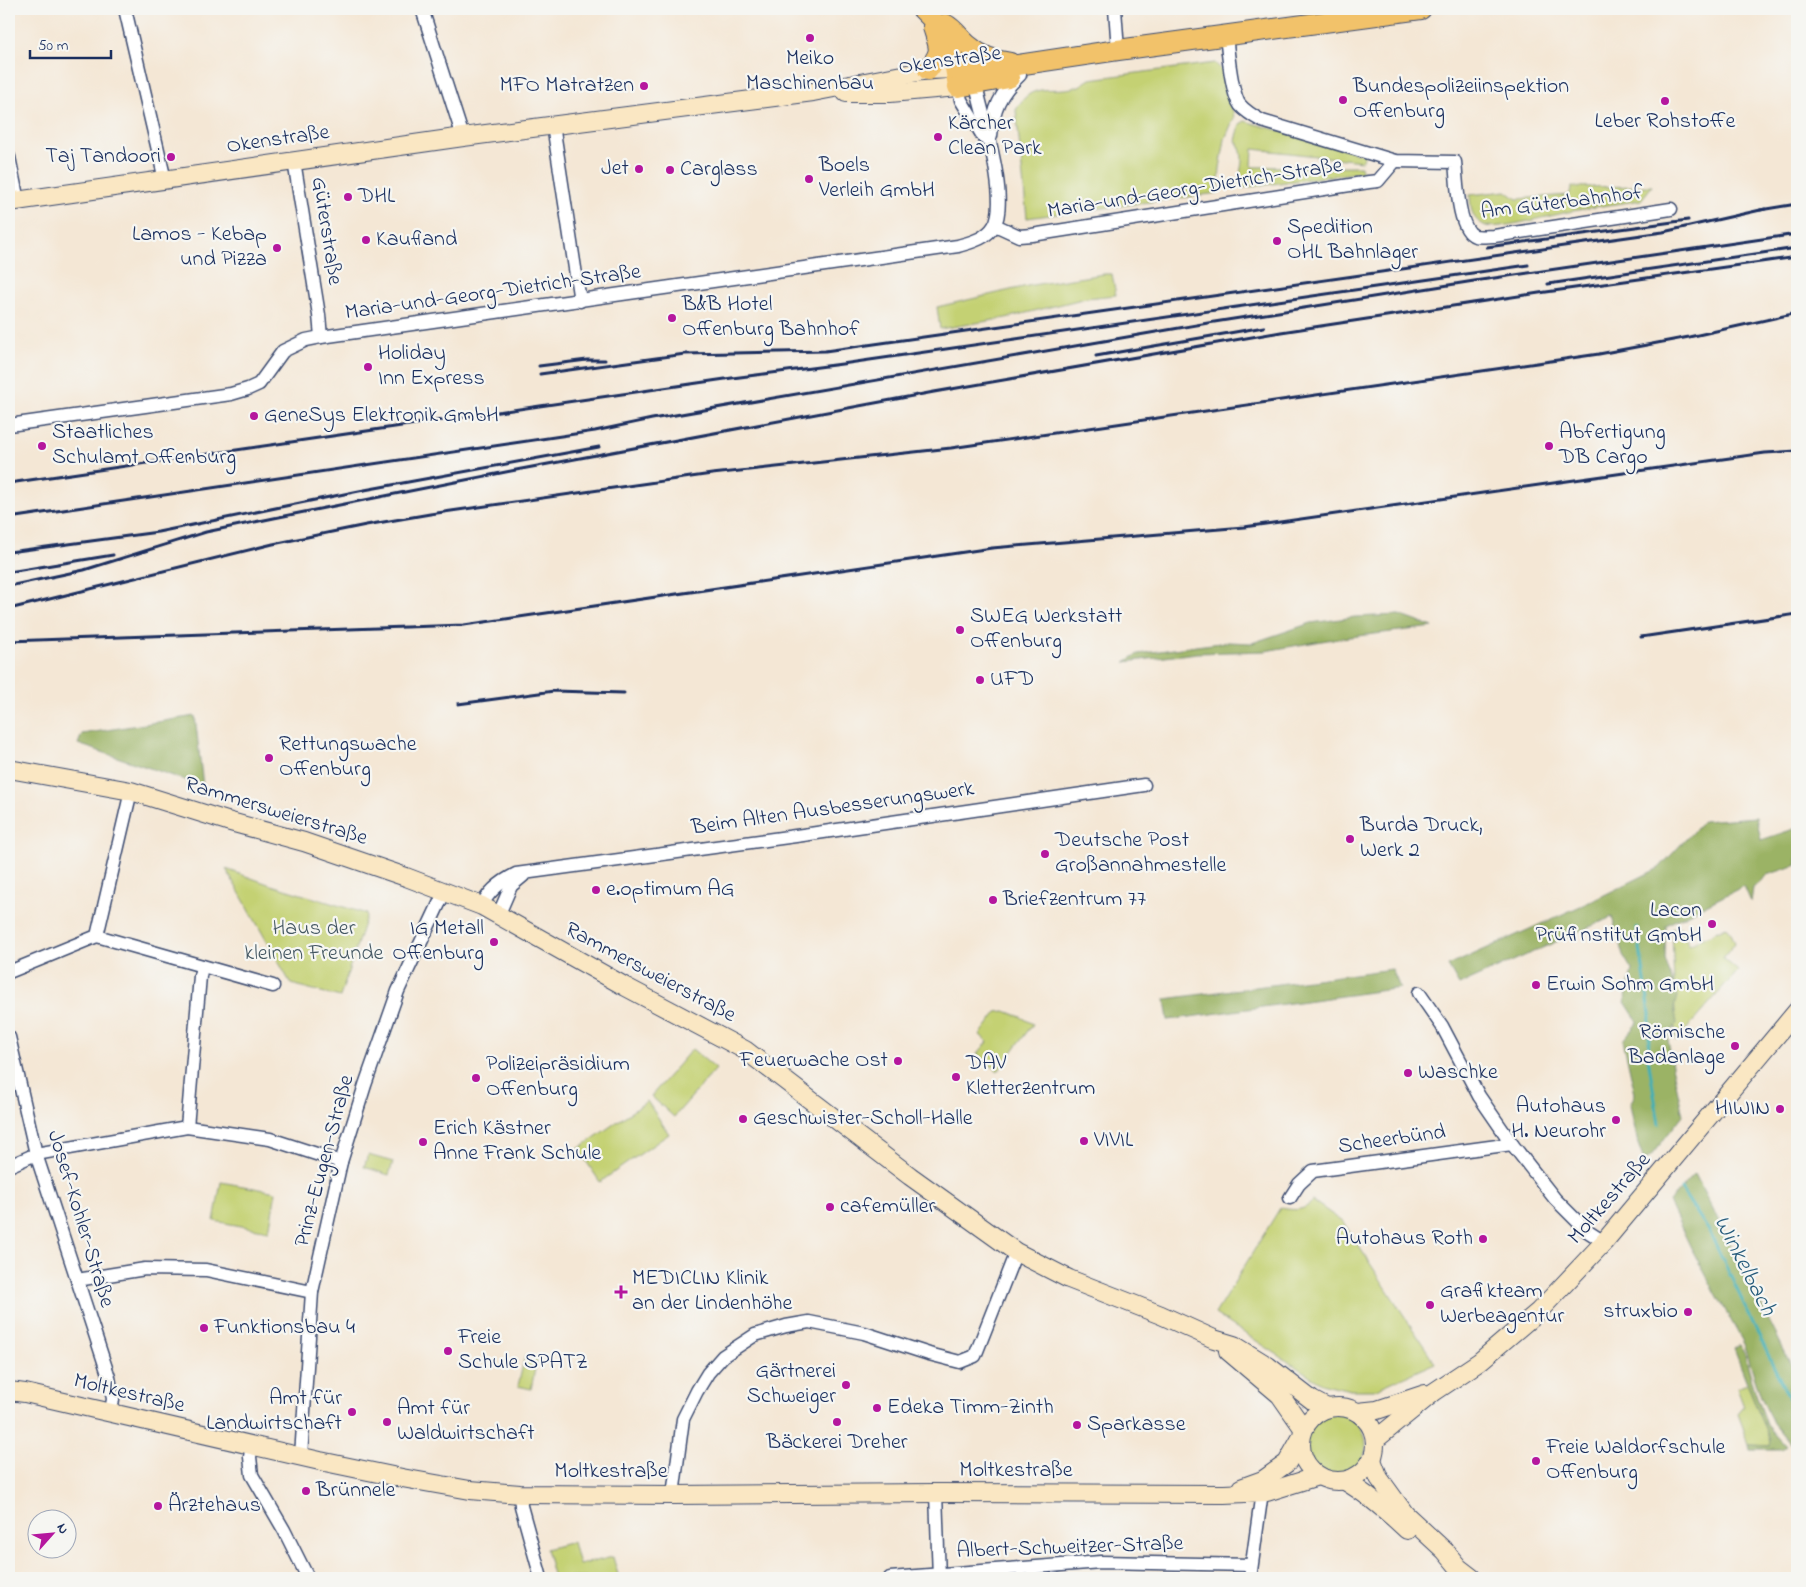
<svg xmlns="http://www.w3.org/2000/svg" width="1806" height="1587" font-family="'Indie Flower',sans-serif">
	<rect width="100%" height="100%" fill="#f6f6f2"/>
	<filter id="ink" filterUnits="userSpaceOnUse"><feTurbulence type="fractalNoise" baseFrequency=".02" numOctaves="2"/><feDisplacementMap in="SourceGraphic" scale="10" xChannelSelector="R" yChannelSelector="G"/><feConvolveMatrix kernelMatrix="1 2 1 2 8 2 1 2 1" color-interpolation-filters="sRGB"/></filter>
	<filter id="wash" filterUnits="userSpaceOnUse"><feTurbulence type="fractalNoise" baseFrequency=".0096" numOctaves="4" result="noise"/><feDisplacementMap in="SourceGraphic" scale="20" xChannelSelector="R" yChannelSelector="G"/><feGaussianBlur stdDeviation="1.12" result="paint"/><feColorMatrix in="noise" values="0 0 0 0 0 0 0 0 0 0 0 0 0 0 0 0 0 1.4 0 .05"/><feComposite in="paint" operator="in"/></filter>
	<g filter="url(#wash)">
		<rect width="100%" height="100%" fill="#f4e7d5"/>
		<g fill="#c4d173" stroke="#708068">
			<path d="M 1215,63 L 1223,71 L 1228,100 L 1233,111 L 1234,118 L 1225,139 L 1220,168 L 1218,193 L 1027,218 L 1016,110 C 1032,80 1050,94 1076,87 C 1081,86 1086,81 1090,79 Z"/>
			<path d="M 1245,121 L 1365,155 L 1362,161 L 1253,149 L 1252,167 L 1361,166 L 1362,172 L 1242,188 L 1238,183 C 1241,167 1246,155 1236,141 L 1240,124 Z"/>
			<path d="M 1652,186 L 1641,200 C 1619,204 1596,206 1573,211 C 1557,214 1498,230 1486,226 C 1471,220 1471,209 1470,195 L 1506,191 L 1517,199 L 1569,195 L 1572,187 Z"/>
			<path d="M 1104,274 L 1112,274 L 1116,295 L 1086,298 L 1006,318 L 940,329 L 937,307 L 1032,285 Z"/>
			<path d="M 226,869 L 271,885 L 367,914 L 340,997 L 291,984 Z"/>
			<path d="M 1680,927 L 1689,945 L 1726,927 L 1731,933 L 1735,943 L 1723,958 L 1738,971 L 1676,1041 L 1672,929 Z"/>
			<path d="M 1005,1011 L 1021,1017 L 1033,1024 L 998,1071 L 977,1054 L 988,1042 L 980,1035 L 997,1012 Z"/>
			<path d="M 692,1049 L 716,1069 L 674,1117 L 651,1096 Z"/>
			<path d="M 647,1101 L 669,1134 L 600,1182 L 578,1149 Z"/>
			<path d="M 368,1155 L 393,1162 L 389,1175 L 364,1167 Z"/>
			<path d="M 221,1182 L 276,1192 L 269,1231 L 214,1221 Z"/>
			<path d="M 1313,1201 L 1343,1222 L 1435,1363 L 1374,1390 L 1350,1390 L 1321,1383 L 1215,1314 L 1280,1208 C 1294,1210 1303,1212 1313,1201 Z"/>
			<path d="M 525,1356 L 537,1359 L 531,1389 L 518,1386 Z"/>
			<path d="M 1747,1384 C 1752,1395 1772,1437 1771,1445 L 1749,1444 L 1738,1414 L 1744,1407 L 1737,1388 Z"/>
			<circle cx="1335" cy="1445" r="31"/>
			<path d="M 573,1542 L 579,1565 L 613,1557 L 619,1578 L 554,1578 L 546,1549 Z"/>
		</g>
		<g fill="#9bb365" stroke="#5b7162">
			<path d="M 1399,615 L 1433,627 L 1333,639 L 1265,651 L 1197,653 L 1125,662 L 1138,654 L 1188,647 L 1228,642 L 1252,643 L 1311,623 L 1355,617 Z"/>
			<path d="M 195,716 L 203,786 L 78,744 L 82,734 Z"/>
			<path d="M 1756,817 L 1761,840 L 1797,828 L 1797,865 L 1767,875 L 1753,888 L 1751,902 L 1744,886 L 1666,925 L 1665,959 L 1677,996 L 1674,1007 L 1677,1023 L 1668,1039 L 1672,1066 L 1683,1115 L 1650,1157 L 1644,1161 L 1638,1144 L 1630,1105 L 1635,1094 L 1623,1040 L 1638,1022 L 1625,1002 L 1632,970 L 1623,955 L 1612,917 L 1459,985 L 1448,966 L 1596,899 L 1659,868 L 1703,821 Z"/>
			<path d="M 1392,969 L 1400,988 L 1168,1020 L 1165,999 Z"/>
			<path d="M 1695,1174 L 1797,1376 L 1797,1448 L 1794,1448 L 1773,1423 L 1761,1397 L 1744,1344 L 1691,1248 L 1669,1202 Z"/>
			<path d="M 1740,1345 L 1744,1351 L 1755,1391 L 1767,1425 L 1786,1446 L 1782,1449 L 1750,1449 L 1749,1444 L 1770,1445 L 1771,1440 L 1758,1411 L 1734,1349 Z"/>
		</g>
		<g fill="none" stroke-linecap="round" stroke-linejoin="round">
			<g stroke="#3eafb5" stroke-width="3">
				<path d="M 1637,928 L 1650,1014 L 1648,1058 L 1659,1124"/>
				<path d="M 1681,1189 L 1709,1231 L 1797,1415"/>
			</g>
		</g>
	</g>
	<g filter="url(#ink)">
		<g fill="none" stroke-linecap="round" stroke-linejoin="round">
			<defs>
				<g id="street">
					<path d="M 125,9 L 165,180"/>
					<path d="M 422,9 L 463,137"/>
					<path d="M 1115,9 L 1118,50"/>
					<path d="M 1226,35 C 1228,52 1231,93 1240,105 C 1246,112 1253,116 1262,121 L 1395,161 L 1455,162 C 1457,178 1457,230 1475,236 C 1480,237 1489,236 1494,236 L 1671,209"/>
					<path d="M 958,87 L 961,100 L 984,138"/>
					<path d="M 553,125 L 580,301"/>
					<path d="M 991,136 C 993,109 1000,93 1020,75"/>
					<path d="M 9,157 L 18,201"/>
					<path d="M 294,161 L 319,315 L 321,337"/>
					<path d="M 995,225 L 1019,236 L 1032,235 L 1369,182 L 1378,181 L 1395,161"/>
					<path d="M 9,425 L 231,394 L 248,389 L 259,384 L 283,351 L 306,340 L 321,337 L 958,246 C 971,242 986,239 994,226 C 1010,200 982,115 976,85"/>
					<path d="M 482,906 C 488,891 502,881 516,874 L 803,835 L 1144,785"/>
					<path d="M 498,916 L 511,886 L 523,876"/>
					<path d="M 97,936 L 273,986"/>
					<path d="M 9,972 L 97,936 L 131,791"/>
					<path d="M 1419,993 L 1442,1026 L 1479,1096 L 1512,1144 L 1555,1199 L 1587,1231 L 1604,1242"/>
					<path d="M 9,1037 L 36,1154 L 109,1377 L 113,1399 L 111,1412"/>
					<path d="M 187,1127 L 200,976 L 202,966"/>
					<path d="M 9,1166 L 36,1154 L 187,1127 L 270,1139 L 341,1162"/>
					<path d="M 1290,1198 L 1299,1184 L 1313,1171 L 1512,1144"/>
					<path d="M 77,1280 L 145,1269 L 206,1270 L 312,1292"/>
					<path d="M 252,1445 L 250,1457 L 252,1475 L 284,1530 L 308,1578"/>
					<path d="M 301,1456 L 312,1292 L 341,1162 L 365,1085 L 398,991 L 445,891"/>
					<path d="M 936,1493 L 939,1578"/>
					<path d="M 520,1494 L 521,1506 L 541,1578"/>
					<path d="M 673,1495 L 683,1419 L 697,1391 L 708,1373 L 723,1356 L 755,1335 L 786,1326 L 809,1322 L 864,1333 L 929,1354 L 960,1362 L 975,1356 L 1016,1252"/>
					<path d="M 890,1578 L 1101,1562 L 1251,1565"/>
					<path d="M 1250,1578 L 1262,1492"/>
				</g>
				<g id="secondary">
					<path d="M 846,93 L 890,93 L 958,87"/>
					<path d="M 9,202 L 463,137 L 813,92 L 928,70 L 956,69"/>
					<path d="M 9,769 L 131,791 L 227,821 L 304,842 L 406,877 L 482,906 L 626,987 L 745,1050 L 910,1176 L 1016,1252 L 1069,1279 L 1161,1315 L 1214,1339 L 1234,1345 L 1268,1366 L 1312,1400 L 1327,1408"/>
					<path d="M 1228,1351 L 1280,1395 L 1303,1428"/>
					<path d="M 9,1391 L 25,1393 L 320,1461 L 402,1478 L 470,1490 L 520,1494 L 673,1495 L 936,1493 L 1224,1494 L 1267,1492 L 1318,1476"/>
					<circle cx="1338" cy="1444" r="37"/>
					<path d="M 1358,1412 L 1377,1410 L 1425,1394"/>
					<path d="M 1375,1440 L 1434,1392 L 1479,1362 L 1539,1311 L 1604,1242 L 1797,1011"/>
					<path d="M 1372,1460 L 1379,1478 L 1405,1514 L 1445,1551 L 1459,1568 L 1472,1578"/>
					<path d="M 1345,1481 C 1369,1495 1388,1512 1407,1530"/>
					<path d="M 1241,1488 L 1263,1480 L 1287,1463 L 1300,1440"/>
				</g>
				<g id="primary">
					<path d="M 922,9 C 950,35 953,50 958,87 L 1009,78"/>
					<path d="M 945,24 C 955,29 960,39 969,46 C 980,56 996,61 1010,63"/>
					<path d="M 956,69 L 974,70 L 991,69 L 1118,50 L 1421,9"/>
					<path d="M 928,70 C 943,50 940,50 933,27"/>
				</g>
			</defs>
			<use href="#street" stroke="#3c4b70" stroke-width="15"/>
			<use href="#secondary" stroke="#3c4b70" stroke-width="20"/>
			<use href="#primary" stroke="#3c4b70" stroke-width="22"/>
			<use href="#street" stroke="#fff" stroke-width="12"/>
			<use href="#secondary" stroke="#fae7c3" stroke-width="18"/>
			<use href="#primary" stroke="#f2c26a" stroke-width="20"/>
			<g stroke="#1b2f5e" stroke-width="3">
				<path d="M 1760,210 L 1797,204"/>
				<path d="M 1487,247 L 1688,220"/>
				<path d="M 1548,284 L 1797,248"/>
				<path d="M 1096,356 L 1264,327"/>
				<path d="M 539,366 L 587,360 L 605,360"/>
				<path d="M 540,374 L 685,354 L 825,351 L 1663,232 L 1765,209"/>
				<path d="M 9,483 L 732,378 L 842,364 L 1528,265"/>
				<path d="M 9,518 L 595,431 L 652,419 L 1208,323 L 1474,281 L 1797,234"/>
				<path d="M 9,552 L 158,532 L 359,491 L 599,447"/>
				<path d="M 9,572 L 113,555"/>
				<path d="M 9,586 L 84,570 L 206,532 L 274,518 L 516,470 L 934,392 L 1281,332 L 1539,293 L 1797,257"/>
				<path d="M 9,609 L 273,544 L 366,525 L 430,514 L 712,474 L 951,448 L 1599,354 L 1689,337 L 1797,313"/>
				<path d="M 1641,637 L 1797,614"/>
				<path d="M 9,641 L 464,625 L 992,548 L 1244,527 L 1765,453 L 1797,451"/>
				<path d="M 458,704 L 554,691 L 624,693"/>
			</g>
		</g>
	</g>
	<g fill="#b5179e" stroke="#f6f6f2" stroke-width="2">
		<circle cx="810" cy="38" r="5"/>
		<circle cx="644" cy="86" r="5"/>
		<circle cx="1343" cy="100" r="5"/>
		<circle cx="1665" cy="101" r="5"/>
		<circle cx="938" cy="137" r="5"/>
		<circle cx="171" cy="157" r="5"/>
		<circle cx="639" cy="169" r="5"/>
		<circle cx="670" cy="170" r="5"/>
		<circle cx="809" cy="179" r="5"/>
		<circle cx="348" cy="197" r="5"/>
		<circle cx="366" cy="240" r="5"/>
		<circle cx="1277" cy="241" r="5"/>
		<circle cx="277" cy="248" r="5"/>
		<circle cx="672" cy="318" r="5"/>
		<circle cx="368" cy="367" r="5"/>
		<circle cx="254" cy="416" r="5"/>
		<circle cx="42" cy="446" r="5"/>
		<circle cx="1549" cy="446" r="5"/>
		<circle cx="960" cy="630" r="5"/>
		<circle cx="980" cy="680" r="5"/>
		<circle cx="269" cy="758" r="5"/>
		<circle cx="1350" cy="839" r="5"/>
		<circle cx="1045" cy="854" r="5"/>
		<circle cx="596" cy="890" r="5"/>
		<circle cx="993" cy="900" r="5"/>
		<circle cx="1712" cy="924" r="5"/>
		<circle cx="494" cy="942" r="5"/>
		<circle cx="1536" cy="985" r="5"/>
		<circle cx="1735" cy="1046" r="5"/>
		<circle cx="898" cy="1061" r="5"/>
		<circle cx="1408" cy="1073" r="5"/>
		<circle cx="956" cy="1077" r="5"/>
		<circle cx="476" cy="1078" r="5"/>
		<circle cx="1780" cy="1109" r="5"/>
		<circle cx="743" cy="1119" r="5"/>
		<circle cx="1616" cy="1120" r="5"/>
		<circle cx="1084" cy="1141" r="5"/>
		<circle cx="423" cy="1142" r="5"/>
		<circle cx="830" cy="1207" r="5"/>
		<circle cx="1483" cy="1239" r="5"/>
		<path d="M618.5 1284.5h5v5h5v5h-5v5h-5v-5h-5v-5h5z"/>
		<circle cx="1430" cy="1305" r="5"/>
		<circle cx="1688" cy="1312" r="5"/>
		<circle cx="204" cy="1328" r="5"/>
		<circle cx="448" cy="1351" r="5"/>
		<circle cx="846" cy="1385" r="5"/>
		<circle cx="877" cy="1408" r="5"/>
		<circle cx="352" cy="1412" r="5"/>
		<circle cx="387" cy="1422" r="5"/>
		<circle cx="837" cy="1422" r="5"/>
		<circle cx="1077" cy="1425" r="5"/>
		<circle cx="1536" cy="1461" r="5"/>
		<circle cx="306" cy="1491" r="5"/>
		<circle cx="158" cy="1506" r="5"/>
	</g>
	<g text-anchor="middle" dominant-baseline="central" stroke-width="4.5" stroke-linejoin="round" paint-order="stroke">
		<g font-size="22" fill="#1b2f5e" stroke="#f6f6f2" text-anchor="start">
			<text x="810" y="59" text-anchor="middle">Meiko<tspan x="810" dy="25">Maschinenbau</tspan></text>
			<text x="634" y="86" text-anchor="end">MFO Matratzen</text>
			<text x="1353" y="87">Bundespolizeiinspektion<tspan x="1353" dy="25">Offenburg</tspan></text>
			<text x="1665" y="122" text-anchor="middle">Leber Rohstoffe</text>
			<text x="948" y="124">Kärcher<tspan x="948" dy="25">Clean Park</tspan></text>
			<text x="161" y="157" text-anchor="end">Taj Tandoori</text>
			<text x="819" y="166">Boels<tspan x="819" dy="25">Verleih GmbH</tspan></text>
			<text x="629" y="169" text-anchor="end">Jet</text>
			<text x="680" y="170">Carglass</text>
			<text x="358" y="197">DHL</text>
			<text x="1287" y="228">Spedition<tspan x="1287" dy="25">OHL Bahnlager</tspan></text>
			<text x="267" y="235" text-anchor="end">Lamos - Kebap<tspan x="267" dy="25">und Pizza</tspan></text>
			<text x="376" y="240">Kaufland</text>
			<text x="682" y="305">B&amp;B Hotel<tspan x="682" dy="25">Offenburg Bahnhof</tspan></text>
			<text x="378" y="354">Holiday<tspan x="378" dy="25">Inn Express</tspan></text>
			<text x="264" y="416">GeneSys Elektronik GmbH</text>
			<text x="52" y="433">Staatliches<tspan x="52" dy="25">Schulamt Offenburg</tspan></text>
			<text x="1559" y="433">Abfertigung<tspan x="1559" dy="25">DB Cargo</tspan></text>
			<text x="970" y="617">SWEG Werkstatt<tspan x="970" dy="25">Offenburg</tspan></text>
			<text x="990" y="680">UFD</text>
			<text x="279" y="745">Rettungswache<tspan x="279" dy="25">Offenburg</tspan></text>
			<text x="1360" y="826">Burda Druck,<tspan x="1360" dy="25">Werk 2</tspan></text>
			<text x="1055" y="841">Deutsche Post<tspan x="1055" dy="25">Großannahmestelle</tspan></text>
			<text x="606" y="890">e.optimum AG</text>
			<text x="1003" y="900">Briefzentrum 77</text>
			<text x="1702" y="911" text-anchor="end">Lacon<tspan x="1702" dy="25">Prüfinstitut GmbH</tspan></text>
			<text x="484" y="929" text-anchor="end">IG Metall<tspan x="484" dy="25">Offenburg</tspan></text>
			<text x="1546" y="985">Erwin Sohm GmbH</text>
			<text x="1725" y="1033" text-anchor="end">Römische<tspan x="1725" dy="25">Badanlage</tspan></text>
			<text x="888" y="1061" text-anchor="end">Feuerwache Ost</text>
			<text x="966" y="1064">DAV<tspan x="966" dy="25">Kletterzentrum</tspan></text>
			<text x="486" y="1065">Polizeipräsidium<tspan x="486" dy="25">Offenburg</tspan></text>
			<text x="1418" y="1073">Waschke</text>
			<text x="1606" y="1107" text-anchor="end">Autohaus<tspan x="1606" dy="25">H. Neurohr</tspan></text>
			<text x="1770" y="1109" text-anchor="end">HIWIN</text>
			<text x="753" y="1119">Geschwister-Scholl-Halle</text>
			<text x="433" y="1129">Erich Kästner<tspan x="433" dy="25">Anne Frank Schule</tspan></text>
			<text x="1094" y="1141">VIVIL</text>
			<text x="840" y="1207">cafemüller</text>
			<text x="1473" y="1239" text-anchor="end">Autohaus Roth</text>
			<text x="632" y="1279">MEDICLIN Klinik<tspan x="632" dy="25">an der Lindenhöhe</tspan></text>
			<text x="1440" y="1292">Grafikteam<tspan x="1440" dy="25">Werbeagentur</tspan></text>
			<text x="1678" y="1312" text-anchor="end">struxbio</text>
			<text x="214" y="1328">Funktionsbau 4</text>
			<text x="458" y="1338">Freie<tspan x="458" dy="25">Schule SPATZ</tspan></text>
			<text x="836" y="1372" text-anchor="end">Gärtnerei<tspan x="836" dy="25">Schweiger</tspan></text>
			<text x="342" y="1399" text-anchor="end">Amt für<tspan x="342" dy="25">Landwirtschaft</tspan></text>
			<text x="887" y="1408">Edeka Timm-Zinth</text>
			<text x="397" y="1409">Amt für<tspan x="397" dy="25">Waldwirtschaft</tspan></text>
			<text x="1087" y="1425">Sparkasse</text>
			<text x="837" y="1443" text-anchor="middle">Bäckerei Dreher</text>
			<text x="1546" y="1448">Freie Waldorfschule<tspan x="1546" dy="25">Offenburg</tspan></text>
			<text x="316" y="1491">Brünnele</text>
			<text x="168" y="1506">Ärztehaus</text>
		</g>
		<g font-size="22" fill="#1b2f5e" stroke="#f6f6f2">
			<text transform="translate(950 61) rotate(-8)">Okenstraße</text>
			<text transform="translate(278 140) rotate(-8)">Okenstraße</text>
			<text transform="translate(1195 189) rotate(-9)">Maria-und-Georg-Dietrich-Straße</text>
			<text transform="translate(1562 203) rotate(-7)">Am Güterbahnhof</text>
			<text transform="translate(326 231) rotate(81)">Güterstraße</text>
			<text transform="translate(493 293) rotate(-8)">Maria-und-Georg-Dietrich-Straße</text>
			<text transform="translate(833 809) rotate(-8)">Beim Alten Ausbesserungswerk</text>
			<text transform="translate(276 812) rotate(17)">Rammersweierstraße</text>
			<text transform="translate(650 973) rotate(28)">Rammersweierstraße</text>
			<text transform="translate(1392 1140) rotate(-8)">Scheerbünd</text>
			<text transform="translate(325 1161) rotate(-75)">Prinz-Eugen-Straße</text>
			<text transform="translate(1610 1199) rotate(-49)">Moltkestraße</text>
			<text transform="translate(80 1219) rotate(73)">Josef-Kohler-Straße</text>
			<text transform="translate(129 1394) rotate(13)">Moltkestraße</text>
			<text x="1016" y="1471">Moltkestraße</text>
			<text x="611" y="1472">Moltkestraße</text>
			<text transform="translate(1070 1548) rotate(-2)">Albert-Schweitzer-Straße</text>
		</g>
		<g font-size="22" fill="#455863" stroke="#f6f6f2">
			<text x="314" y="929">Haus der<tspan x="314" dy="25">kleinen Freunde</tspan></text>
		</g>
		<g font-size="24" font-style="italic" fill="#275c7c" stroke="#f6f6f2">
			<text transform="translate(1744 1266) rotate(63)">Winkelbach</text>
		</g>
	</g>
	<rect width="1806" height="1587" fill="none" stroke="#f6f6f2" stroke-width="30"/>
	<g transform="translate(52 1534) rotate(63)"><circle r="24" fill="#f6f6f2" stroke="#9ea6b7"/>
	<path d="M0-4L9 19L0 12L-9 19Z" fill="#b5179e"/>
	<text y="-8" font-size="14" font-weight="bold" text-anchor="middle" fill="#1b2f5e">N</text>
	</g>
	<path d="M30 50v8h81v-8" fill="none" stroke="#1b2f5e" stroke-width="2.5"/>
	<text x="38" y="50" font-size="15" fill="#1b2f5e" stroke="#f6f6f2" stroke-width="4" paint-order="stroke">50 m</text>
</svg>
